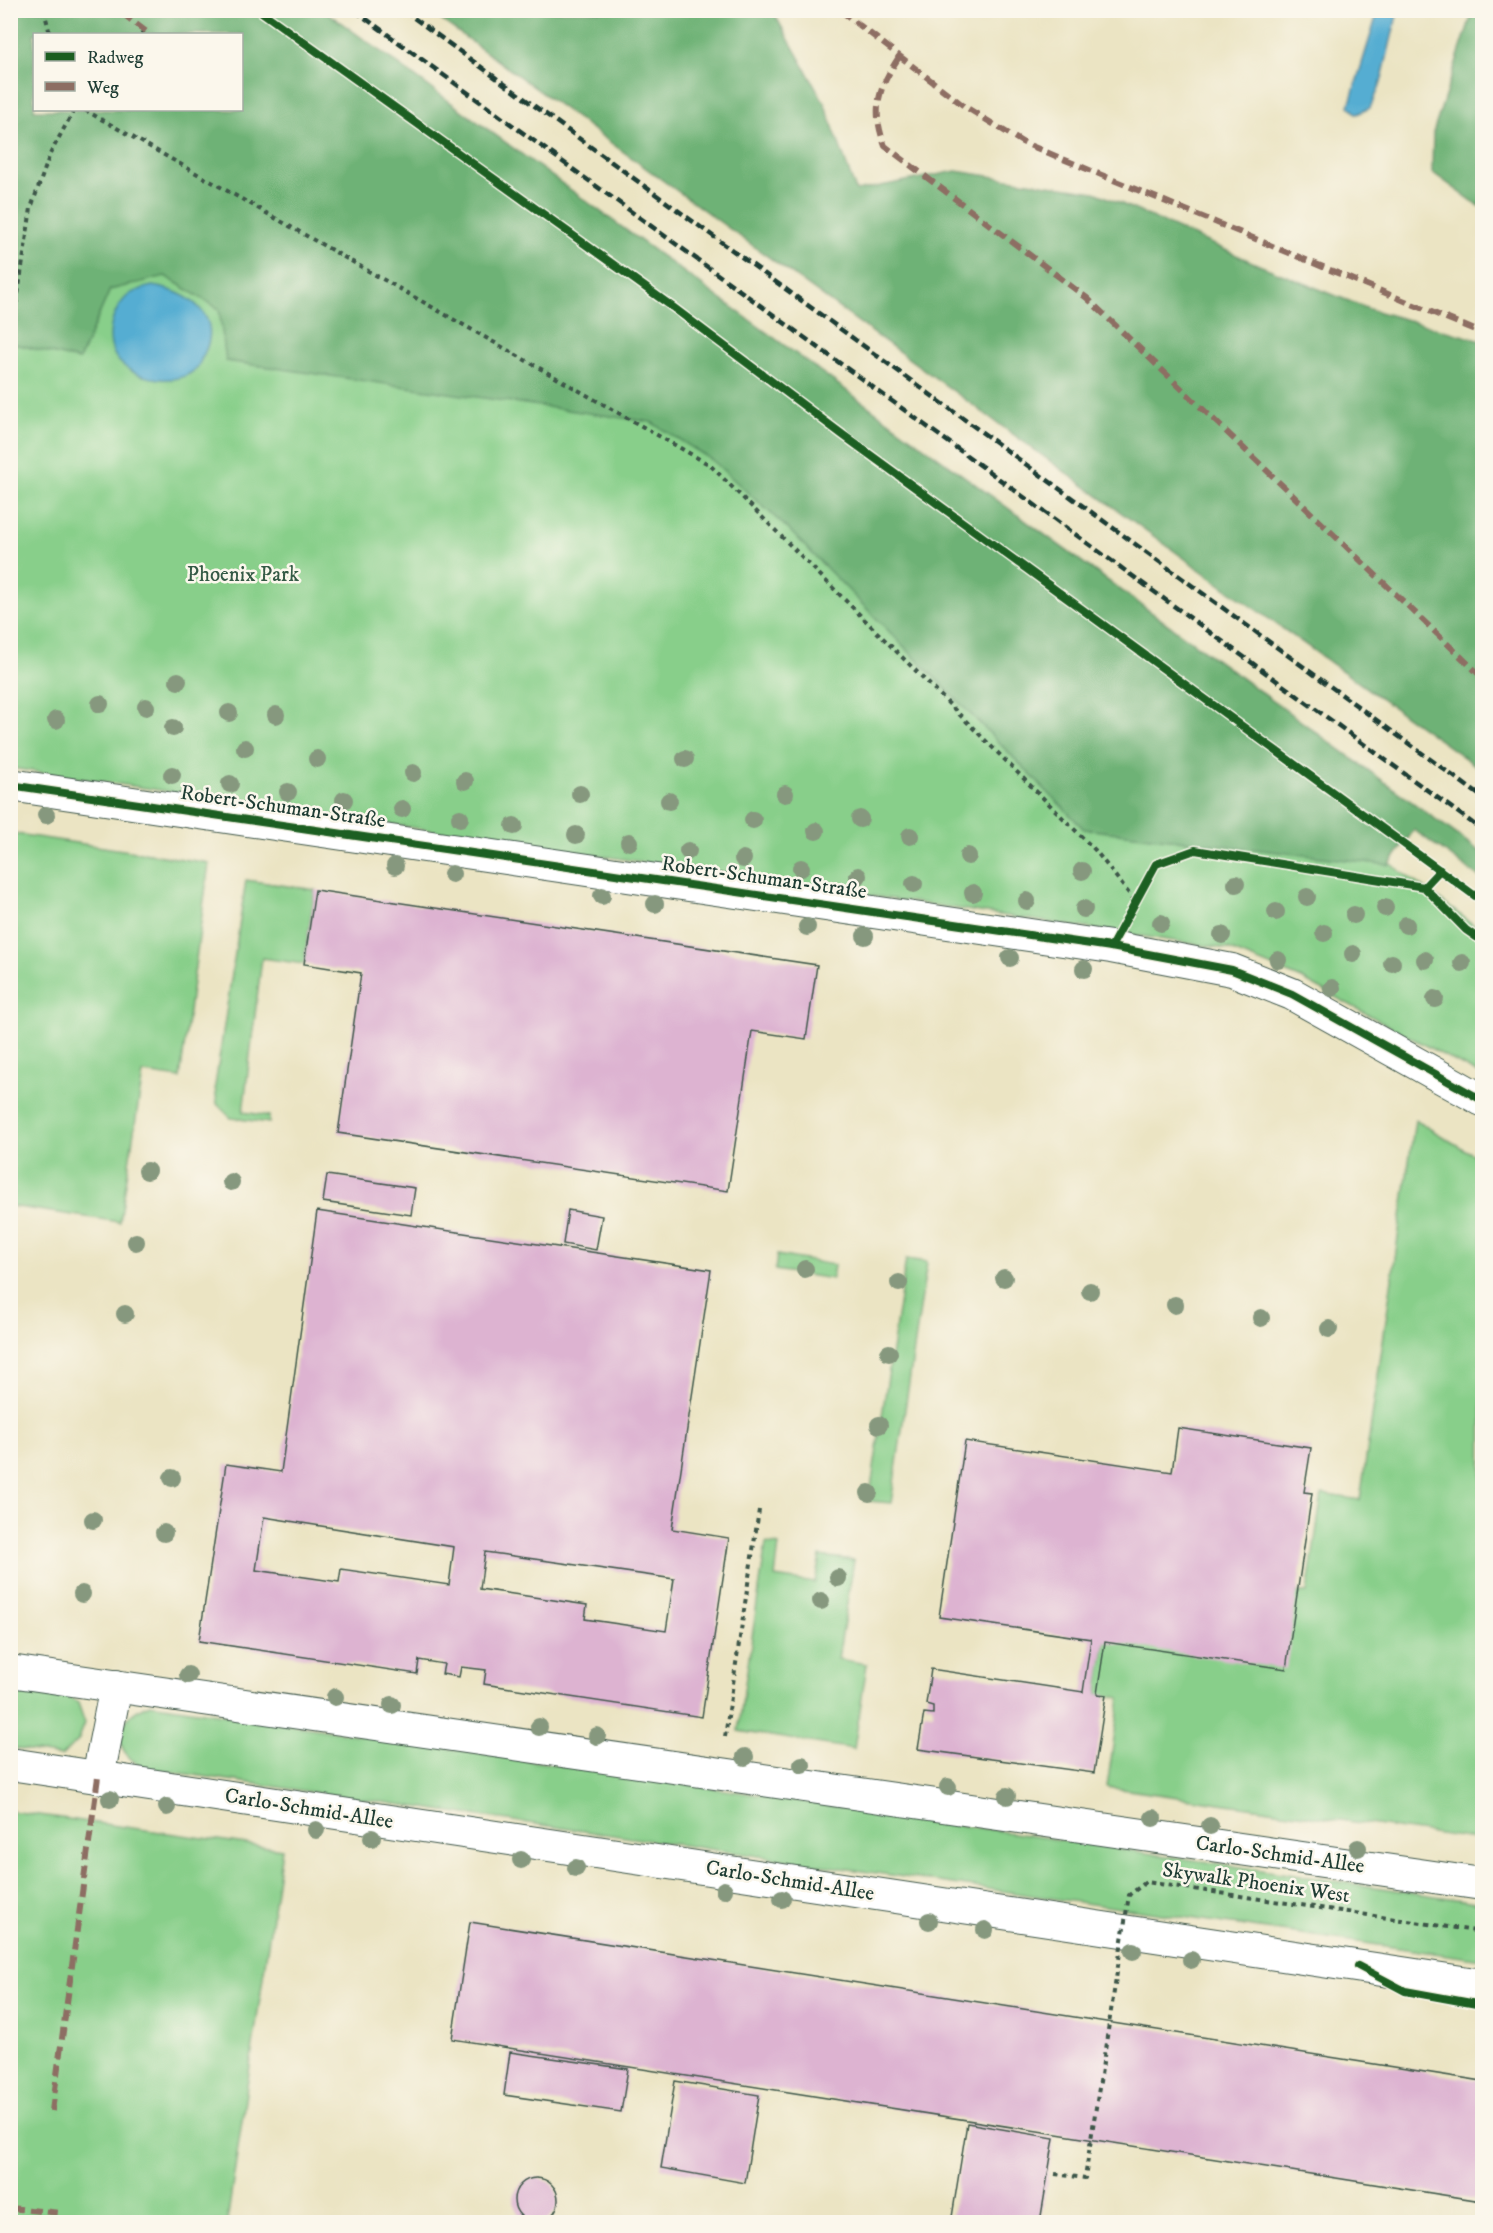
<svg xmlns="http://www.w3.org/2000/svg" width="1493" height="2233" font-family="'IM FELL DW Pica',serif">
	<rect width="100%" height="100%" fill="#fbf7ec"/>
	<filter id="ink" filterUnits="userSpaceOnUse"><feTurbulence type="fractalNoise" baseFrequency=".0167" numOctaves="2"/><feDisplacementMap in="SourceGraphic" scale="12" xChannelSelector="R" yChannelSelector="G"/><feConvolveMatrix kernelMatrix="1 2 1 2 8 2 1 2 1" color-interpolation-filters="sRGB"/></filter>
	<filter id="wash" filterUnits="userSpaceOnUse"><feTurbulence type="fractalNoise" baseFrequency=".008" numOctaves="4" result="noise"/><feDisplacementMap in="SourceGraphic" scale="24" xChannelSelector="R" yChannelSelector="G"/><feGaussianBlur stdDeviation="1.35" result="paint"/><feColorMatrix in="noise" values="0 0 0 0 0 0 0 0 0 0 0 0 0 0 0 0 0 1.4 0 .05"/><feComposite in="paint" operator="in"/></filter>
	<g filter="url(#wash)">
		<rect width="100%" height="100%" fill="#ebe4c3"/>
		<g fill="#88cf8a" stroke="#54865f" stroke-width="1.5">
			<path d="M 159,251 L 687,416 L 1381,857 L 1482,931 L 1482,1076 L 1302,979 L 1228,949 L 11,768 L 11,323 L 97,272 Z"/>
			<path d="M 10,833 L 209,863 L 180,1078 L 143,1073 L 120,1222 L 11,1206 Z"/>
			<path d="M 246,880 L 315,890 L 304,964 L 262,958 L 243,1112 L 269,1116 L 269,1123 L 231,1118 L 217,1104 L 215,1086 Z"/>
			<path d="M 1415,1120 L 1482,1160 L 1481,1840 L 1107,1787 L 1120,1698 L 1097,1694 L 1105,1642 L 1297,1592 L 1307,1593 L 1322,1494 L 1360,1500 Z"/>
			<path d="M 777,1255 L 834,1265 L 832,1279 L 775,1270 Z"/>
			<path d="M 906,1259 L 927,1262 L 891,1503 L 869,1501 Z"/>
			<path d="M 766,1543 L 779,1545 L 775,1577 L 815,1583 L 820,1556 L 854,1560 L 838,1659 L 867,1664 L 854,1749 L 738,1731 Z"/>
			<path d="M 11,1682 L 60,1690 L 78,1703 L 85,1723 L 78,1741 L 61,1756 L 11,1748 Z"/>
			<path d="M 150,1704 L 1482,1903 L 1482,1960 L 145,1768 C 108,1751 115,1717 150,1704 Z"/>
			<path d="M 11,1811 L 282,1849 L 227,2222 L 11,2222 Z"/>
		</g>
		<g fill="#6eb276" stroke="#467855" stroke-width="1.5" fill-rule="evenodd">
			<path d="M 11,10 L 325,11 L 1482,853 L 1482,879 L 1414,830 L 1389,865 L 1084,829 L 788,529 L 712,460 L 651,422 L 226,361 L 219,309 L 165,276 L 110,290 L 79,360 L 11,343 ZM 34,34 L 242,34 L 242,110 L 34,110 Z"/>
			<path d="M 429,11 L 769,11 L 775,15 L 824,102 L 856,191 L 956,171 L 1095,192 L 1259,265 L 1369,309 L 1482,341 L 1482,770 L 1210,577 Z"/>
			<path d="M 1473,11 L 1482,11 L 1482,208 L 1432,172 L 1433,133 Z"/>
		</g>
		<g fill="#54add2" stroke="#3a7583" stroke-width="1.5">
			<path d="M 1378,11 L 1398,11 L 1381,83 L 1370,108 L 1357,114 L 1349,106 Z"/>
			<path d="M 152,286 C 187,291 225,315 203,356 C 201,359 199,365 197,368 C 179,386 141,380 124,366 C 101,349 109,310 130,294 C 136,290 145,288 152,286 Z"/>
		</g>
		<g id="blocks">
			<g fill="#ddb3d1" fill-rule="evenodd">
				<path d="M 315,890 L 817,965 L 806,1039 L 752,1031 L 728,1191 L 338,1133 L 361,973 L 304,964 Z"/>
				<path d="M 327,1175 L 415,1188 L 411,1215 L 323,1202 Z"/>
				<path d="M 568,1210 L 602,1216 L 596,1250 L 563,1244 Z"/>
				<path d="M 317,1211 L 711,1270 L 672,1529 L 729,1538 L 702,1717 L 484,1684 L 486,1670 L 461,1667 L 459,1677 L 442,1674 L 444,1664 L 419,1660 L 417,1674 L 199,1641 L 226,1464 L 281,1472 ZM 264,1517 L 454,1547 L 449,1585 L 341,1569 L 339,1582 L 256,1570 ZM 485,1552 L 674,1579 L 666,1631 L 585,1619 L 587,1605 L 480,1589 Z"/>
				<path d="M 1178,1428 L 1311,1448 L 1304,1492 L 1312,1493 L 1286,1669 L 1105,1642 L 1097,1694 L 1106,1695 L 1094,1773 L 918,1749 L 924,1713 L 933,1714 L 933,1706 L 926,1704 L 931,1669 L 1083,1692 L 1091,1639 L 939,1617 L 965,1441 L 1172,1472 Z"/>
				<path d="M 470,1922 L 1482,2081 L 1482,2201 L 452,2039 Z"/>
				<path d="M 510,2052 L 628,2069 L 621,2112 L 504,2095 Z"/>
				<path d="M 675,2081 L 759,2095 L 745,2183 L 661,2168 Z"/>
				<path d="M 967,2123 L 1054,2138 L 1040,2222 L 994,2222 L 952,2217 Z"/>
				<circle cx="536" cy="2200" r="22"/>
			</g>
		</g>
	</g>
	<g filter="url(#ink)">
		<use href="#blocks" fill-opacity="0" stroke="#3e5649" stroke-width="1.5"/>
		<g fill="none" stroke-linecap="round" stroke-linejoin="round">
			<defs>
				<g id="street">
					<path d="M 10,785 L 1111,947 L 1232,970 L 1292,994 L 1482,1100"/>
					<path d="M 10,1671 L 1482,1884"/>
					<path d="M 10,1764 L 1482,1985"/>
					<path d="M 98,1777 L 116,1686"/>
				</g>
			</defs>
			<use href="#street" stroke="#3e5649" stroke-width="34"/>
			<g stroke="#3e5649" stroke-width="4" stroke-dasharray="4.5 4.5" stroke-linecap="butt">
				<path d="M 44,10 L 50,34"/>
				<path d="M 141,34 L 144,31"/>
				<path d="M 85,110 L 710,465 L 1095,850 L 1134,900"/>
				<path d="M 10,347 L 31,208 L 50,154 L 74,110"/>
				<path d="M 725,1737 L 759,1510"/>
			</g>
			<use href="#street" stroke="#fff" stroke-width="32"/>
			<g stroke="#1f3d34" stroke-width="4.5" stroke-dasharray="9 4.5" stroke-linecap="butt">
				<path d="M 354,10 L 1482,830"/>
				<path d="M 403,10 L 1482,797"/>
			</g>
			<path stroke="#3e5649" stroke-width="4" stroke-dasharray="4.5 4.5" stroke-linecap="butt" d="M 1055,2174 L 1085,2178 L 1129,1895 L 1146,1882 L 1482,1932"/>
			<g stroke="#8d6e63" stroke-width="6" stroke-dasharray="12 6" stroke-linecap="butt">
				<path d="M 840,10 L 964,106 L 1022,142 L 1482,333"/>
				<path d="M 122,13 L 149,34"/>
				<path d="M 899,57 C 878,89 871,109 885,146 L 1087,298 L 1482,677"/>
				<path d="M 52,2111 L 98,1777"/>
				<path d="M 10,2208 L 61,2213"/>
			</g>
			<defs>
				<g id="cycleway">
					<path d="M 259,10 L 674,308 L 843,435 L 1482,901"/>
					<path d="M 10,785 L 1111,947 L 1232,970 L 1292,994 L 1482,1100"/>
					<path d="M 1424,887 L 1466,930 L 1482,941"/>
					<path d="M 1111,947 L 1156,864 L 1195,850 L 1424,887 L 1440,870"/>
					<path d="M 1358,1966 L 1405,1991 L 1482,2005"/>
				</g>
			</defs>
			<use href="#cycleway" stroke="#fbf7ec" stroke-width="11"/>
			<use href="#cycleway" stroke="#1b5e20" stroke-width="8"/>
		</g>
		<g fill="#86987e">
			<circle cx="178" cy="681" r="9"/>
			<circle cx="100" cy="704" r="9"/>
			<circle cx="146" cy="707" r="9"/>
			<circle cx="229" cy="713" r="9"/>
			<circle cx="276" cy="715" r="9"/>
			<circle cx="56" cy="720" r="9"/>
			<circle cx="173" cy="728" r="9"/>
			<circle cx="245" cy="748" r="9"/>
			<circle cx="317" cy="759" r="9"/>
			<circle cx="685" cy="759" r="9"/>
			<circle cx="413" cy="773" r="9"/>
			<circle cx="172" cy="775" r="9"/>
			<circle cx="465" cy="781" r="9"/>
			<circle cx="230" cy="784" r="9"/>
			<circle cx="288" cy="792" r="9"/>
			<circle cx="580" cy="794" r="9"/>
			<circle cx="785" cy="794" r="9"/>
			<circle cx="344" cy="800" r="9"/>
			<circle cx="669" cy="801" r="9"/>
			<circle cx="402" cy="809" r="9"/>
			<circle cx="46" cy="815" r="9"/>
			<circle cx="460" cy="818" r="9"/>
			<circle cx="860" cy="819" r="9"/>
			<circle cx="753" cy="820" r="9"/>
			<circle cx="514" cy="826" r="9"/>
			<circle cx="816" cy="831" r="9"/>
			<circle cx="576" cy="835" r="9"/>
			<circle cx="910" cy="836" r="9"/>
			<circle cx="629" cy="842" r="9"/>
			<circle cx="688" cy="851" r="9"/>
			<circle cx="968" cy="856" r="9"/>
			<circle cx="743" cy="859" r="9"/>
			<circle cx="395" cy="866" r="9"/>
			<circle cx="801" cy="868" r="9"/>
			<circle cx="1082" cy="871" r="9"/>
			<circle cx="452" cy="874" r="9"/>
			<circle cx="858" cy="876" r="9"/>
			<circle cx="914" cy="884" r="9"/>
			<circle cx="1236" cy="884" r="9"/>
			<circle cx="973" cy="893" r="9"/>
			<circle cx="602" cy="896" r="9"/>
			<circle cx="1307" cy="897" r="9"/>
			<circle cx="1027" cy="901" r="9"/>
			<circle cx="655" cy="904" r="9"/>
			<circle cx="1385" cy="908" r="9"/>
			<circle cx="1084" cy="909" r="9"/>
			<circle cx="1276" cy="912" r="9"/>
			<circle cx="1354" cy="915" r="9"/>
			<circle cx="1161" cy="923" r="9"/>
			<circle cx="1406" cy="925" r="9"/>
			<circle cx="807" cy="927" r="9"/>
			<circle cx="1324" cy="933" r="9"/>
			<circle cx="1222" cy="935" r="9"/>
			<circle cx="865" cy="936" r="9"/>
			<circle cx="1353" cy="954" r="9"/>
			<circle cx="1010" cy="958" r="9"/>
			<circle cx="1278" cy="960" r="9"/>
			<circle cx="1425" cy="960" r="9"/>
			<circle cx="1392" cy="963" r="9"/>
			<circle cx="1462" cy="963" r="9"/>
			<circle cx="1084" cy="969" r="9"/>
			<circle cx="1332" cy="988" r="9"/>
			<circle cx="1435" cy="999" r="9"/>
			<circle cx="147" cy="1171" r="9"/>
			<circle cx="231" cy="1182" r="9"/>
			<circle cx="136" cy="1242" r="9"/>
			<circle cx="805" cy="1269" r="9"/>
			<circle cx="1004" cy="1278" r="9"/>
			<circle cx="899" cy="1283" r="9"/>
			<circle cx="1090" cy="1291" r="9"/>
			<circle cx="1175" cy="1305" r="9"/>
			<circle cx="125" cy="1314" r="9"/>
			<circle cx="1261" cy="1318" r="9"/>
			<circle cx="1329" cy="1329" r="9"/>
			<circle cx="889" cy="1353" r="9"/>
			<circle cx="879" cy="1425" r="9"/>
			<circle cx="172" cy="1478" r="9"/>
			<circle cx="869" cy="1493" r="9"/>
			<circle cx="93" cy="1520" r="9"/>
			<circle cx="164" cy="1533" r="9"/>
			<circle cx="838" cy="1578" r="9"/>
			<circle cx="82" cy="1594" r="9"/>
			<circle cx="821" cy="1601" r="9"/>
			<circle cx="188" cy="1675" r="9"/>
			<circle cx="335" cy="1697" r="9"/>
			<circle cx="392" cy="1705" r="9"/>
			<circle cx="539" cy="1727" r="9"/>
			<circle cx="597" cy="1736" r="9"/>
			<circle cx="745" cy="1757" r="9"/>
			<circle cx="802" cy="1765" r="9"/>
			<circle cx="948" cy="1787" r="9"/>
			<circle cx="1007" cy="1796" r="9"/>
			<circle cx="110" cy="1799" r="9"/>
			<circle cx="167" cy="1807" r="9"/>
			<circle cx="1153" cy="1818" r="9"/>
			<circle cx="1210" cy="1826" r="9"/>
			<circle cx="316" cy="1830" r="9"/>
			<circle cx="372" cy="1838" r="9"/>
			<circle cx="1358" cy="1848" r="9"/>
			<circle cx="521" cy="1860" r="9"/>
			<circle cx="576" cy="1868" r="9"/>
			<circle cx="724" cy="1890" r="9"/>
			<circle cx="782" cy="1899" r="9"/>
			<circle cx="929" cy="1921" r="9"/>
			<circle cx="985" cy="1930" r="9"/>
			<circle cx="1133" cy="1951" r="9"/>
			<circle cx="1191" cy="1960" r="9"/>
		</g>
	</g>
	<g text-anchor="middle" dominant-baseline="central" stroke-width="5" stroke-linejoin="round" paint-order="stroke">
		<g font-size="21" fill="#345a45" stroke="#fbf7ec">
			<text x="243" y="575">Phoenix Park</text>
		</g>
		<g font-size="21" fill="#1f3d34" stroke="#fbf7ec">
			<text transform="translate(283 807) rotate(8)">Robert-Schuman-Straße</text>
			<text transform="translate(764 878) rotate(8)">Robert-Schuman-Straße</text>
			<text transform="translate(309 1809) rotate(9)">Carlo-Schmid-Allee</text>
			<text transform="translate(1280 1855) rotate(8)">Carlo-Schmid-Allee</text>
			<text transform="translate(790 1881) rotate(9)">Carlo-Schmid-Allee</text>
			<text transform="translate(1256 1883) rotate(8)">Skywalk Phoenix West</text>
		</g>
	</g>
	<rect width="1493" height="2233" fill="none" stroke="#fbf7ec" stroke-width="36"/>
	<rect x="33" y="33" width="210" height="78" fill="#fbf7ec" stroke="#a3ada2" stroke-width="1.5"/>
	<rect x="45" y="52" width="30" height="9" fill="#1b5e20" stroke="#a3ada2" stroke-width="1.5"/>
	<text x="87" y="63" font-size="18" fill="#1f3d34">Radweg</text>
	<rect x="45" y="82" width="30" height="9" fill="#8d6e63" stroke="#a3ada2" stroke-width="1.5"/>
	<text x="87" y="93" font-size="18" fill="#1f3d34">Weg</text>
</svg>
